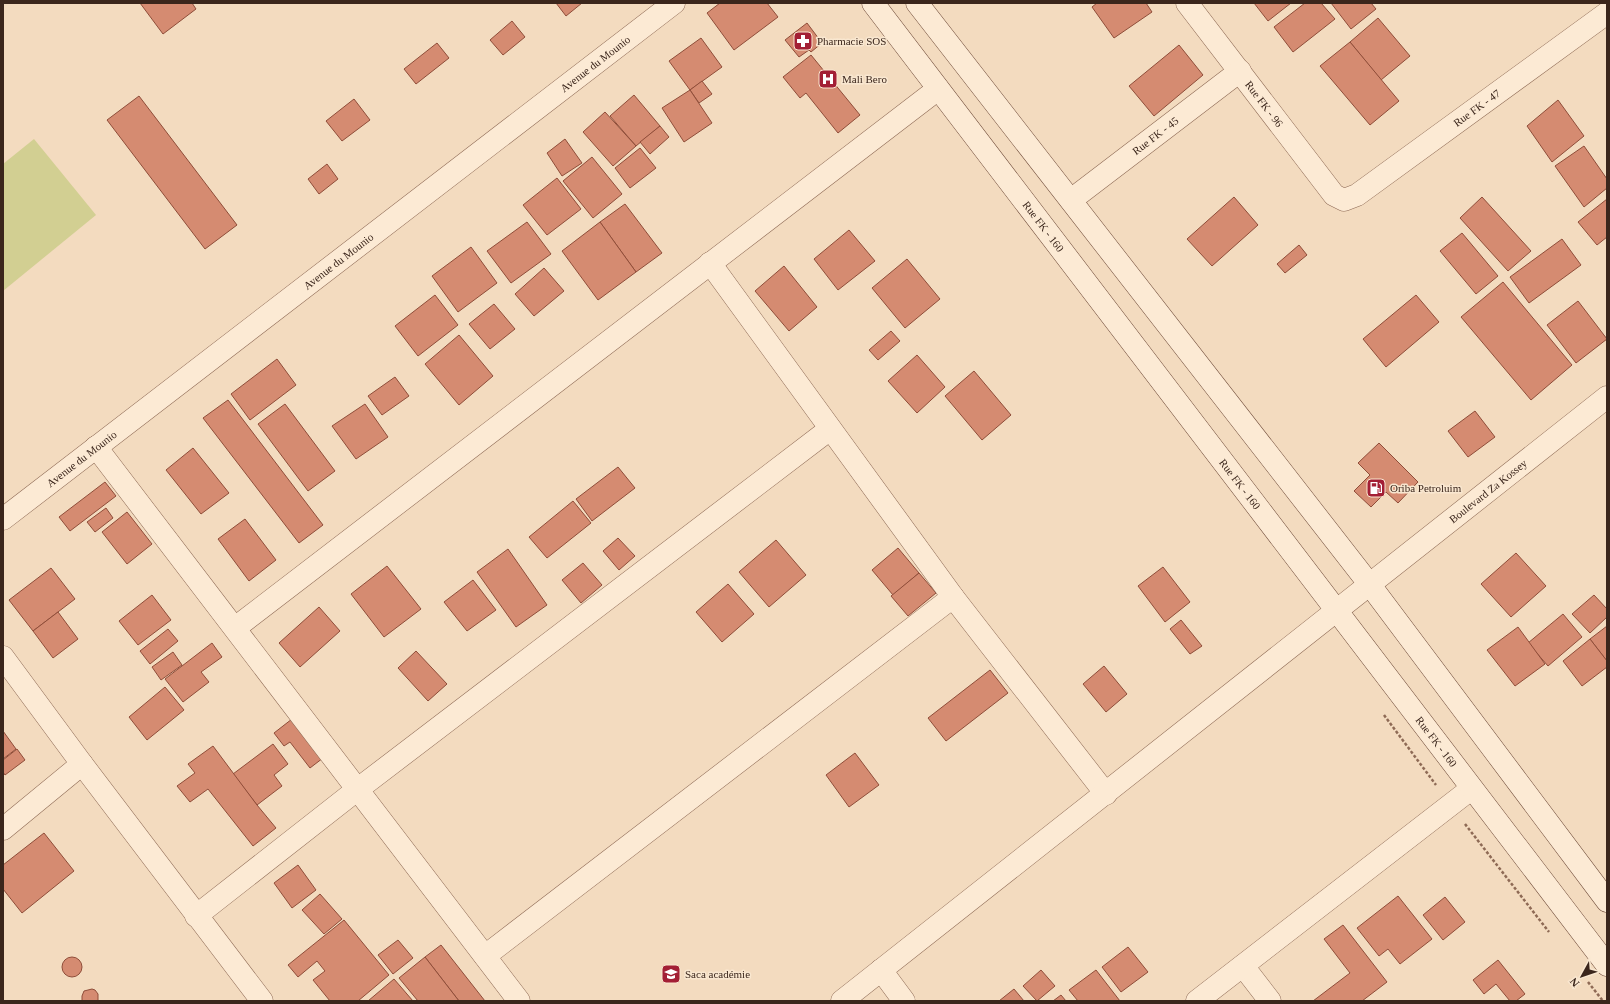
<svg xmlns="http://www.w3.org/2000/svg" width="1610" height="1004" font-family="Georgia,serif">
	<rect width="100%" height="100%" fill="#f3dbbf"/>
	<path fill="#d2cf92" d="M 34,139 L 96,215 L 3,291 L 3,164 Z"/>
	<g fill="#d58b71" stroke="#8f4d39">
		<path d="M 140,3 L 192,3 L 196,9 L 163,34 Z"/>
		<path d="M 556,3 L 582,3 L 566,16 Z"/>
		<path d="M 720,3 L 767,3 L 778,17 L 734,50 L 707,13 Z"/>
		<path d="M 1097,3 L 1146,3 L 1152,12 L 1114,38 L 1092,7 Z"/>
		<path d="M 1254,3 L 1291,3 L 1268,21 Z"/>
		<path d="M 1305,3 L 1321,3 L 1335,19 L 1293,52 L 1274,27 Z"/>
		<path d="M 1331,3 L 1371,3 L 1376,9 L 1351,29 Z"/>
		<path d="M 1378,18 L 1410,56 L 1381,80 L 1350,42 Z"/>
		<path d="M 512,21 L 525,37 L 503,55 L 490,40 Z"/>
		<path d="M 807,23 L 822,43 L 811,52 L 809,50 L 799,57 L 785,40 Z"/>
		<path d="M 701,38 L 722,67 L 690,90 L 669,61 Z"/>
		<path d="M 1350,42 L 1399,101 L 1370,125 L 1320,66 Z"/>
		<path d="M 437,43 L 449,58 L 416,84 L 404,69 Z"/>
		<path d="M 1179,45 L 1203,75 L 1154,116 L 1129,86 Z"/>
		<path d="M 811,55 L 860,115 L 838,133 L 806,93 L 800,98 L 783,77 Z"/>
		<path d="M 702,81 L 712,94 L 699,103 L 690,90 Z"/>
		<path d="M 690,90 L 712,123 L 684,142 L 662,108 Z"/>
		<path d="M 634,95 L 660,126 L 636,146 L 610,116 Z"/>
		<path d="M 139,96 L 237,225 L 205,249 L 107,120 Z"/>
		<path d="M 354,99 L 370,120 L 342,141 L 326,121 Z"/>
		<path d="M 1558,100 L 1584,136 L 1552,162 L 1527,126 Z"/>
		<path d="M 605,112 L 636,146 L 613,166 L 583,132 Z"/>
		<path d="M 660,126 L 669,137 L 650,154 L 640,142 Z"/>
		<path d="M 565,139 L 582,163 L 562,176 L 547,153 Z"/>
		<path d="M 1584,146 L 1607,179 L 1607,188 L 1584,207 L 1555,166 Z"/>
		<path d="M 640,148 L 656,168 L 630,188 L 615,168 Z"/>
		<path d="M 592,157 L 622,194 L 593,218 L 563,181 Z"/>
		<path d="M 327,164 L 338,179 L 319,194 L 308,179 Z"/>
		<path d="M 557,178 L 581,209 L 547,235 L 523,205 Z"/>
		<path d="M 1234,197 L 1258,225 L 1212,266 L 1187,239 Z"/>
		<path d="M 1482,197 L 1531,251 L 1508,271 L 1460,218 Z"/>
		<path d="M 1607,199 L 1607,237 L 1597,245 L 1578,222 Z"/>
		<path d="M 625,204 L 662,253 L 636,272 L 600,222 Z"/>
		<path d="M 527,222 L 551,254 L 511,283 L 487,251 Z"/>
		<path d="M 600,222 L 636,272 L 598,300 L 562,251 Z"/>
		<path d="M 849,230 L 875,261 L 838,290 L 814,259 Z"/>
		<path d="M 1462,233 L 1498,276 L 1476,294 L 1440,251 Z"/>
		<path d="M 1562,239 L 1581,265 L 1529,303 L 1510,277 Z"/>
		<path d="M 1299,245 L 1307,255 L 1285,273 L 1277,264 Z"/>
		<path d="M 471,247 L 497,283 L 458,312 L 432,276 Z"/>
		<path d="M 907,259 L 940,299 L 905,328 L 872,288 Z"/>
		<path d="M 784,266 L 817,307 L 789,331 L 755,291 Z"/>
		<path d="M 544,268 L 564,291 L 534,316 L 515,294 Z"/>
		<path d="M 1503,282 L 1572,365 L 1531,400 L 1461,317 Z"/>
		<path d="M 435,295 L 458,325 L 418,356 L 395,326 Z"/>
		<path d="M 1416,295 L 1439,322 L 1386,367 L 1363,339 Z"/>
		<path d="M 1578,301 L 1607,339 L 1576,363 L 1547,325 Z"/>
		<path d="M 494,304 L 515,329 L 490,349 L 469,324 Z"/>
		<path d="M 891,331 L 900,341 L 878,360 L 869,350 Z"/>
		<path d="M 459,335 L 493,376 L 459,405 L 425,364 Z"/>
		<path d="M 917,355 L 945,387 L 917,413 L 888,381 Z"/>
		<path d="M 277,359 L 296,385 L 250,420 L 231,394 Z"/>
		<path d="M 974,371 L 1011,415 L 982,440 L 945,396 Z"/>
		<path d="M 395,377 L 409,396 L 382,415 L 368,396 Z"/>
		<path d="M 228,400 L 323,525 L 299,543 L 203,418 Z"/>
		<path d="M 285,404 L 335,471 L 308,491 L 258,424 Z"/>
		<path d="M 365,404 L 388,437 L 356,459 L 332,426 Z"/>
		<path d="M 1475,411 L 1495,437 L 1468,457 L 1448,431 Z"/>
		<path d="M 1379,443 L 1418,482 L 1398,503 L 1386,492 L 1371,507 L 1354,491 L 1370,475 L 1358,463 Z"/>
		<path d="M 193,448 L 229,493 L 201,514 L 166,470 Z"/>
		<path d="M 618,467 L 635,488 L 592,521 L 576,499 Z"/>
		<path d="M 105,482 L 116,496 L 70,531 L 59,517 Z"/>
		<path d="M 573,501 L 591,523 L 547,558 L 529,537 Z"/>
		<path d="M 106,508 L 113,518 L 95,532 L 87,522 Z"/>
		<path d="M 127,512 L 152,544 L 127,564 L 102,532 Z"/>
		<path d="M 245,519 L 276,560 L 249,581 L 218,539 Z"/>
		<path d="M 618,538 L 635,556 L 619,570 L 603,551 Z"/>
		<path d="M 776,540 L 806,575 L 769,607 L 739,572 Z"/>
		<path d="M 898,548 L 919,573 L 893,595 L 872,570 Z"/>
		<path d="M 508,549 L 547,605 L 516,627 L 477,572 Z"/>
		<path d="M 1516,553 L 1546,586 L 1511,617 L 1481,584 Z"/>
		<path d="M 583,563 L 602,585 L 581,603 L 562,580 Z"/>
		<path d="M 387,566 L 421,609 L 384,637 L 351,594 Z"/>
		<path d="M 1163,567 L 1190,602 L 1165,622 L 1138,586 Z"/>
		<path d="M 51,568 L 75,599 L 33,631 L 9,600 Z"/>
		<path d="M 919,573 L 936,593 L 908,616 L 891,596 Z"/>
		<path d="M 473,580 L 496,610 L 467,631 L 444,602 Z"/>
		<path d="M 728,584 L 754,614 L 722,642 L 696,612 Z"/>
		<path d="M 152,595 L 171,620 L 138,645 L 119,621 Z"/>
		<path d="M 1594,595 L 1607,609 L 1607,617 L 1590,633 L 1572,614 Z"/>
		<path d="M 319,607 L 340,631 L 300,667 L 279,643 Z"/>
		<path d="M 58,612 L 78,639 L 53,658 L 33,631 Z"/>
		<path d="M 1563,614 L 1582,637 L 1548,666 L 1528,643 Z"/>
		<path d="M 1181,620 L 1202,646 L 1190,654 L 1170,629 Z"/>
		<path d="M 1607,626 L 1607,661 L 1590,639 Z"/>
		<path d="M 1518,627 L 1545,664 L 1515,686 L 1487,650 Z"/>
		<path d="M 168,629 L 178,641 L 150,664 L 140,651 Z"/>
		<path d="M 1590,639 L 1607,661 L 1607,667 L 1582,686 L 1563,661 Z"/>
		<path d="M 212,643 L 222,657 L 201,672 L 209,682 L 183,702 L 165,679 Z"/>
		<path d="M 416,651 L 447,684 L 428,701 L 398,668 Z"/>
		<path d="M 173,652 L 182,665 L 161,680 L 152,667 Z"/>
		<path d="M 1104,666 L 1127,694 L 1106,712 L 1083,684 Z"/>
		<path d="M 990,670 L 1008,693 L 946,741 L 928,718 Z"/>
		<path d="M 165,687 L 184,710 L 147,740 L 129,717 Z"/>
		<path d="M 292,719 L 323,758 L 310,768 L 290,742 L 284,746 L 274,733 Z"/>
		<path d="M 3,731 L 16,749 L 3,759 Z"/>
		<path d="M 273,744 L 288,764 L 274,775 L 282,786 L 257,805 L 233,774 Z"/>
		<path d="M 213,746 L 257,805 L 276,828 L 253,846 L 208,789 L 190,802 L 177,786 L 195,773 L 188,764 Z"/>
		<path d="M 17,749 L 25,760 L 5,775 L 3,772 L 3,760 Z"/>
		<path d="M 855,753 L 879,785 L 849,807 L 826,775 Z"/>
		<path d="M 44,833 L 74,871 L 22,913 L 3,889 L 3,865 Z"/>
		<path d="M 298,865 L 316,890 L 292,908 L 274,883 Z"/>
		<path d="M 320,894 L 342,919 L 324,934 L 302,910 Z"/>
		<path d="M 1398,896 L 1432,939 L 1400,964 L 1388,949 L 1379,956 L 1357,928 Z"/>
		<path d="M 1445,897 L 1465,922 L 1443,940 L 1423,915 Z"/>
		<path d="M 344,920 L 389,975 L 358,1001 L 330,1001 L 313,980 L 325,971 L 317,961 L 298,977 L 288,965 Z"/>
		<path d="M 1343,925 L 1387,982 L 1362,1001 L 1313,1001 L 1350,973 L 1324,939 Z"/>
		<path d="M 398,940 L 413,958 L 393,974 L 378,955 Z"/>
		<path d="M 441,945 L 485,1001 L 459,1001 L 425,957 Z"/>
		<path d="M 1128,947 L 1148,972 L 1121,992 L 1102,967 Z"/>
		<circle cx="72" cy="967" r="10"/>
		<path d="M 425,957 L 459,1001 L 418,1001 L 399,978 Z"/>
		<path d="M 1498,960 L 1525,994 L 1516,1001 L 1510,1001 L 1496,984 L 1484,994 L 1473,980 Z"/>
		<path d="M 1041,970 L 1055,986 L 1037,1001 L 1023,986 Z"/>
		<path d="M 1096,970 L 1120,1001 L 1078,1001 L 1069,990 Z"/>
		<path d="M 394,979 L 413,1001 L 368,1001 Z"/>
		<path d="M 92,989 L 95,990 L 98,994 L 98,1001 L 82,1001 L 82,996 L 84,991 Z"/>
		<path d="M 1014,989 L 1024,1001 L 999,1001 Z"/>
		<path d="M 1061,995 L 1066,1001 L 1053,1001 Z"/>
	</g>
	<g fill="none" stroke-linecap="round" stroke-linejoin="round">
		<defs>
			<g id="minor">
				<path id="s1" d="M 1187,3 L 1334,195 L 1344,200 L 1357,195 L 1607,13"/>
				<path id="s2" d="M 1071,200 L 1240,71"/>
				<path d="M 710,263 L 953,597 L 1106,794"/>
				<path d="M 96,447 L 519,1001"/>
				<path id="s3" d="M 3,519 L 674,3"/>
				<path d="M 235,628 L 938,89"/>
				<path d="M 3,657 L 82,764 L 262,1001"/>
				<path d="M 3,829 L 82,764"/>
				<path d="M 196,916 L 358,789 L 830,429"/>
				<path d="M 485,956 L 953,597"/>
				<path d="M 1243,966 L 1270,1001"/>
				<path d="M 881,970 L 904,1001"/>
				<path id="s4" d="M 842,1001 L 1607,397"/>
				<path d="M 1197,1001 L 1471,789"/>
			</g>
			<g id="secondary">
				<path id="s5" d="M 873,3 L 1607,965"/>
				<path d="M 917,3 L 1370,585 L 1607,901"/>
			</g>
		</defs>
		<use href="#minor" stroke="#8e6a55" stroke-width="23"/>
		<use href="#secondary" stroke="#6f4b39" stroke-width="23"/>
		<g stroke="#8e6a55" stroke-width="2.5" stroke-dasharray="3 2" stroke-linecap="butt">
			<path d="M 1384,715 L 1436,785"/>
			<path d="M 1465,824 L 1549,932"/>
			<path d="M 1588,982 L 1603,1001"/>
		</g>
		<use href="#minor" stroke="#fcead4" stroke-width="22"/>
		<use href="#secondary" stroke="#fcead4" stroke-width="22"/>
	</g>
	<defs>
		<symbol id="pharmacy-square" viewBox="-11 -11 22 22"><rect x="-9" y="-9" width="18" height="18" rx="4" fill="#a31f35" stroke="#f9e7d0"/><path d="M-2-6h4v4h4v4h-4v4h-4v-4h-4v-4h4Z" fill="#fff"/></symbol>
		<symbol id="hospital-square" viewBox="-11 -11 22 22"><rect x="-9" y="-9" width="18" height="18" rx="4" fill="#a31f35" stroke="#f9e7d0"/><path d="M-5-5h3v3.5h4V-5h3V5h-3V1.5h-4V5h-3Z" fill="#fff"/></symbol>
		<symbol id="fuel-square" viewBox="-11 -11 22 22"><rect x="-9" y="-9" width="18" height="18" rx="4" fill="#a31f35" stroke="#f9e7d0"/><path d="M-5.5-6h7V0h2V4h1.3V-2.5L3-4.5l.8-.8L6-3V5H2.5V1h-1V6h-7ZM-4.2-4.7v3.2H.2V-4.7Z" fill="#fff"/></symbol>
		<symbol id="school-square" viewBox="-11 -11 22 22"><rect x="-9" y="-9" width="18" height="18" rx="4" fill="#a31f35" stroke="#f9e7d0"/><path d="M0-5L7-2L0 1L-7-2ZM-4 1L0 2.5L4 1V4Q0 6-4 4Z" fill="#fff"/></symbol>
	</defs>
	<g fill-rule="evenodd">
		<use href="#pharmacy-square" x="792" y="30" width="22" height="22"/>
		<use href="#hospital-square" x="817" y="68" width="22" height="22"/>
		<use href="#fuel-square" x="1365" y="477" width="22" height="22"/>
		<use href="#school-square" x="660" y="963" width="22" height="22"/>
	</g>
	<g text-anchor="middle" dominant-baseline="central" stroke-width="3" stroke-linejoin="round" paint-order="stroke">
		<g font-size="11" fill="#3b261c" stroke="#f9e7d0" text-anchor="start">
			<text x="817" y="41">Pharmacie SOS</text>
			<text x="842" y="79">Mali Bero</text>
			<text x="1390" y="488">Oriba Petroluim</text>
			<text x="685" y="974">Saca académie</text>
		</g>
		<g font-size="11" fill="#3b261c" stroke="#f9e7d0">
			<text stroke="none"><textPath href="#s3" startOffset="747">Avenue du Mounio</textPath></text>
			<text stroke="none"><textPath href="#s1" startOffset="127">Rue FK - 96</textPath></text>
			<text stroke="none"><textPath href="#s1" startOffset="415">Rue FK - 47</textPath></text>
			<text stroke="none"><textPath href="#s2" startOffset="106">Rue FK - 45</textPath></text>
			<text stroke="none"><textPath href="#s5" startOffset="281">Rue FK - 160</textPath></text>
			<text stroke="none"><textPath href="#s3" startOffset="423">Avenue du Mounio</textPath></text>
			<text stroke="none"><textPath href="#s3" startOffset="99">Avenue du Mounio</textPath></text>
			<text stroke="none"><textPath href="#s5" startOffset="605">Rue FK - 160</textPath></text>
			<text stroke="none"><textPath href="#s4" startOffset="823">Boulevard Za Kossey</textPath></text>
			<text stroke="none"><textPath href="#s5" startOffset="929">Rue FK - 160</textPath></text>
		</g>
	</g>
	<rect width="1610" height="1004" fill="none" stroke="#3b261c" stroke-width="8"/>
	<g transform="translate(1582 976) rotate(230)" stroke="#f9e7d0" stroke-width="3" paint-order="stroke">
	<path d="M0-3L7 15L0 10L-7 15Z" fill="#3b261c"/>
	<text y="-6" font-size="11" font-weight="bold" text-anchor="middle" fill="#3b261c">N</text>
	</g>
</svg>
